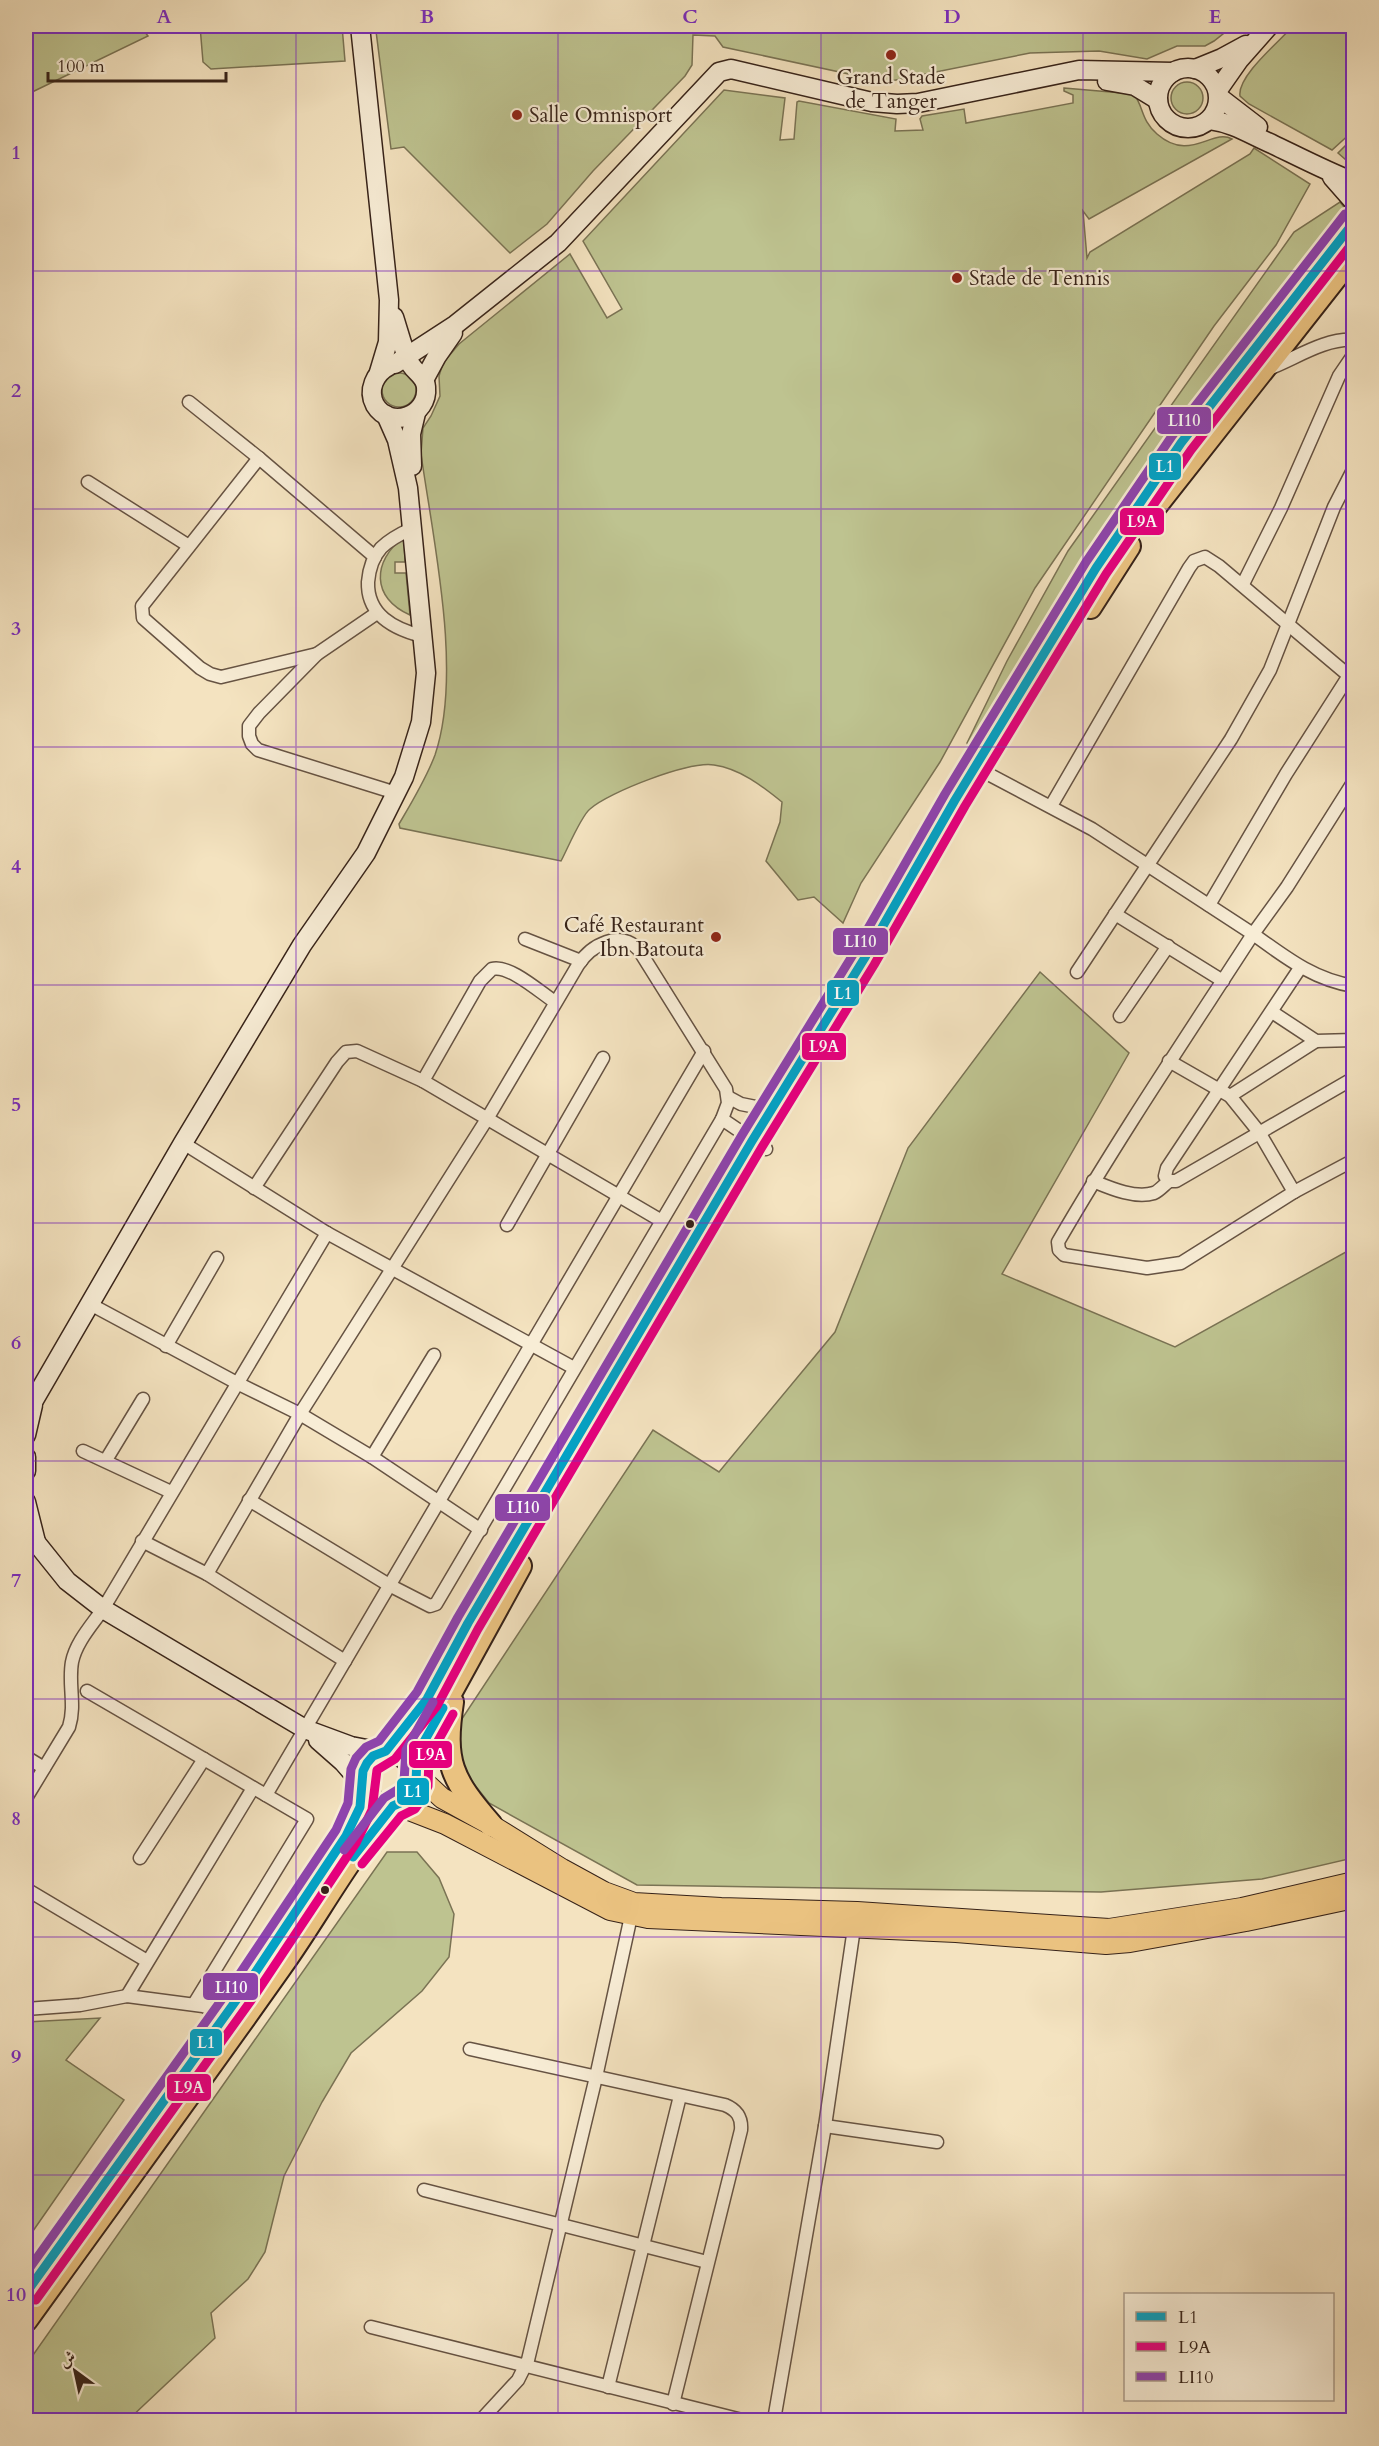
<svg xmlns="http://www.w3.org/2000/svg" width="1379" height="2446" font-family="Cardo,Amiri,serif">
	<rect width="100%" height="100%" fill="#f4e3c0"/>
	<filter id="stains"><feTurbulence type="fractalNoise" baseFrequency=".00333" numOctaves="4"/><feColorMatrix values="0 0 0 0 .2 0 0 0 0 .09 0 0 0 0 .02 0 0 0 .5 -.17"/></filter>
	<radialGradient id="worn" r=".72"><stop offset=".6" stop-color="#630" stop-opacity="0"/><stop offset="1" stop-color="#630" stop-opacity=".3"/></radialGradient>
	<g fill="#bec390" stroke="#7a7354" stroke-width="1.5">
		<path d="M 26,26 L 140,26 L 148,36 L 26,95 Z"/>
		<path d="M 200,26 L 342,26 L 345,61 L 211,69 L 203,62 Z"/>
		<path d="M 381,26 L 1233,26 L 1214,41 L 1205,46 L 1177,46 L 1147,59 L 1099,51 L 1030,53 L 886,82 L 723,47 L 715,36 L 693,35 L 692,65 L 685,76 L 593,171 L 547,224 L 510,253 L 404,147 L 391,149 L 376,31 L 381,30 Z"/>
		<path d="M 1293,26 L 1353,26 L 1353,131 L 1332,150 L 1249,104 L 1240,96 C 1237,76 1280,41 1293,26 Z"/>
		<circle cx="1187" cy="98" r="16"/>
		<path d="M 1064,88 L 1134,94 C 1144,108 1141,120 1157,134 C 1190,163 1212,128 1232,139 L 1089,219 L 1083,211 L 1087,258 L 1090,252 L 1250,154 L 1254,148 L 1310,184 L 1276,245 L 1214,326 L 1035,588 L 940,762 L 861,883 L 843,923 L 814,897 L 798,900 L 766,861 L 780,822 L 782,802 C 762,786 741,769 714,765 C 689,761 609,792 590,809 C 581,816 567,850 561,861 L 400,828 L 399,824 C 412,802 426,779 435,755 C 463,673 433,540 421,454 L 423,428 L 431,416 L 440,396 L 439,376 L 443,363 L 459,344 L 570,254 L 607,318 L 622,309 L 583,241 L 724,90 L 785,98 L 780,140 L 794,139 L 797,102 L 799,101 L 896,119 L 895,131 L 923,130 L 920,119 L 922,116 L 964,109 L 966,123 L 1073,103 L 1073,95 L 1064,91 Z"/>
		<path d="M 1353,138 L 1353,166 L 1338,153 Z"/>
		<path d="M 1340,202 L 1344,207 L 1343,214 C 1286,288 1224,360 1169,437 C 1097,539 1034,646 972,754 L 967,743 L 1007,661 L 1068,551 L 1294,232 Z"/>
		<circle cx="399" cy="390" r="17"/>
		<path d="M 404,537 L 405,562 L 395,562 L 395,573 L 406,573 L 410,615 C 371,598 372,561 404,537 Z"/>
		<path d="M 1040,972 L 1129,1053 L 1002,1274 L 1175,1347 L 1353,1248 L 1353,1858 L 1262,1879 L 1101,1892 L 637,1885 L 489,1803 L 444,1746 L 653,1430 L 719,1472 L 835,1332 L 908,1148 Z"/>
		<path d="M 387,1852 L 417,1852 L 439,1878 L 454,1914 L 449,1957 L 422,1991 L 351,2053 L 322,2102 L 284,2176 L 265,2252 L 248,2279 L 211,2313 L 215,2338 L 128,2420 L 26,2420 L 26,2365 Z"/>
		<path d="M 100,2018 L 66,2060 L 124,2100 L 26,2241 L 26,2022 Z"/>
	</g>
	<g fill="none" stroke-linecap="round" stroke-linejoin="round">
		<defs>
			<g id="street">
				<path d="M 1268,369 C 1295,359 1324,338 1354,340"/>
				<path d="M 189,402 L 259,458 L 375,557"/>
				<path d="M 259,458 L 142,606 L 143,618 L 200,668 L 210,674 L 221,677 L 317,654"/>
				<path d="M 88,482 L 189,546"/>
				<path d="M 413,528 C 402,533 390,539 381,548 C 373,557 369,570 368,582 C 367,615 394,629 422,636"/>
				<path d="M 1243,584 L 1281,508 L 1339,376 L 1354,354"/>
				<path d="M 377,613 L 317,654 L 259,713 L 249,726 L 249,736 L 252,744 L 258,750 L 396,793"/>
				<path d="M 975,767 L 1092,829 L 1253,934 L 1287,887 L 1354,781"/>
				<path d="M 1051,806 L 1189,568 L 1194,561 L 1205,557 L 1219,566 L 1354,680"/>
				<path d="M 1209,905 L 1286,774 L 1348,677"/>
				<path d="M 1115,914 L 1223,981"/>
				<path d="M 525,939 L 581,961"/>
				<path d="M 1300,968 L 1167,1168 L 1165,1176 L 1169,1181 L 1176,1181 L 1354,1078"/>
				<path d="M 1077,972 L 1231,739 L 1270,670 L 1334,507 L 1354,468"/>
				<path d="M 1354,986 C 1314,980 1285,957 1253,934 C 1187,1036 1119,1137 1058,1242 L 1059,1250 L 1064,1255 L 1147,1268 L 1181,1263 L 1294,1192 L 1354,1160"/>
				<path d="M 555,1002 C 541,993 509,964 492,969 L 480,981 L 423,1081 L 660,1220"/>
				<path d="M 1272,1012 L 1316,1041 L 1354,1040"/>
				<path d="M 1120,1016 L 1168,946"/>
				<path d="M 1169,1061 L 1230,1096 L 1259,1132 L 1294,1192"/>
				<path d="M 1230,1096 L 1316,1041"/>
				<path d="M 728,1097 L 741,1104 L 771,1110"/>
				<path d="M 183,1143 L 327,1233 L 574,1368"/>
				<path d="M 1093,1181 C 1110,1188 1135,1199 1154,1193 C 1159,1191 1164,1185 1169,1181"/>
				<path d="M 254,1188 L 337,1062 L 346,1052 L 357,1051 L 423,1081"/>
				<path d="M 507,1225 L 603,1058"/>
				<path d="M 90,1304 L 237,1383 L 300,1414 L 372,1457 L 481,1530"/>
				<path d="M 166,1346 L 217,1258"/>
				<path d="M 83,1451 L 171,1492"/>
				<path d="M 372,1457 L 434,1355"/>
				<path d="M 106,1460 L 143,1399"/>
				<path d="M 249,1500 L 389,1585 L 430,1606 L 436,1604 L 722,1119"/>
				<path d="M 142,1541 L 207,1574 L 300,1414 L 487,1119 L 578,965 C 591,945 620,929 639,950 L 726,1089 L 728,1103 L 722,1119 L 766,1149"/>
				<path d="M 207,1574 L 345,1661"/>
				<path d="M 87,1691 L 307,1819 L 194,2004"/>
				<path d="M 26,1757 L 44,1768"/>
				<path d="M 266,1795 L 704,1051"/>
				<path d="M 26,1798 L 69,1727 C 76,1705 68,1684 72,1662 C 76,1642 92,1625 103,1609 L 327,1233"/>
				<path d="M 140,1858 L 204,1759"/>
				<path d="M 26,1889 L 147,1961"/>
				<path d="M 127,1996 L 253,1788"/>
				<path d="M 26,2009 L 80,2005 L 127,1996 L 203,2006 L 228,2014"/>
				<path d="M 470,2049 L 725,2105 C 737,2110 742,2117 741,2130 L 673,2404"/>
				<path d="M 825,2126 L 937,2142"/>
				<path d="M 424,2190 L 707,2262"/>
				<path d="M 371,2327 L 742,2420"/>
				<path d="M 608,2387 L 680,2096"/>
				<path d="M 481,2420 L 518,2380 L 528,2360 L 596,2077 L 631,1916"/>
				<path d="M 774,2420 L 825,2126 L 854,1928"/>
			</g>
			<g id="secondary">
				<path d="M 360,26 L 389,300 L 388,342 L 379,372"/>
				<circle cx="1188" cy="98" r="30"/>
				<path d="M 1195,69 L 1222,58 L 1246,45"/>
				<path d="M 1107,81 L 1135,86 L 1158,100"/>
				<path d="M 1218,90 L 1239,60 L 1269,26"/>
				<path d="M 1219,97 L 1258,127"/>
				<path d="M 1210,120 C 1233,123 1251,135 1272,144 C 1299,157 1326,171 1354,182"/>
				<path d="M 1332,177 L 1354,202"/>
				<path d="M 395,364 L 455,325 L 558,243 L 719,72 L 731,69 L 872,102 L 897,104 L 918,103 L 1079,70 L 1173,72"/>
				<path d="M 389,366 C 375,373 367,390 375,405 C 390,430 429,416 426,387 C 425,376 416,373 411,365 C 403,351 399,332 394,317"/>
				<path d="M 424,380 L 437,356 L 453,333"/>
				<path d="M 412,466 L 411,434 L 416,413"/>
				<path d="M 26,1414 L 183,1143 L 302,945 L 366,853 L 404,777 L 421,722 L 426,673 L 408,488 L 397,440 L 386,415"/>
				<path d="M 26,1435 L 33,1405"/>
				<path d="M 26,1457 L 26,1471"/>
				<path d="M 26,1502 L 36,1542"/>
				<path d="M 26,1530 L 67,1581 L 103,1609 L 305,1729 L 351,1746 L 382,1752"/>
				<path d="M 318,1740 L 343,1762 L 362,1784"/>
			</g>
			<g id="primary">
				<path d="M 417,1775 L 442,1798 L 491,1825 L 562,1869 L 604,1892 L 634,1903 L 721,1908 L 857,1912 L 1109,1929 L 1242,1908 L 1354,1882"/>
				<path d="M 396,1805 L 445,1824 L 610,1910 L 648,1918 L 956,1932 L 1106,1944 L 1130,1942 L 1246,1921 L 1354,1898"/>
			</g>
			<g id="highway">
				<path d="M 1150,513 L 1354,254"/>
				<path d="M 1090,607 L 1129,546"/>
				<path d="M 452,1702 C 443,1762 451,1779 491,1825"/>
				<path d="M 386,1751 L 427,1699 L 468,1623 L 752,1141 L 864,959 L 955,800 L 1096,568 L 1181,443 L 1354,221"/>
				<circle cx="389" cy="1779" r="27"/>
				<path d="M 416,1772 L 417,1754 L 420,1748 L 520,1566"/>
				<path d="M 26,2293 C 113,2171 203,2050 286,1925 C 314,1883 354,1839 363,1788"/>
				<path d="M 26,2320 C 111,2202 197,2085 281,1966 C 319,1913 349,1854 393,1806"/>
			</g>
		</defs>
		<use href="#street" stroke="#665343" stroke-width="15"/>
		<use href="#secondary" stroke="#372319" stroke-width="21"/>
		<use href="#primary" stroke="#372319" stroke-width="22"/>
		<use href="#highway" stroke="#372319" stroke-width="26"/>
		<use href="#street" stroke="#f8edd6" stroke-width="12"/>
		<use href="#secondary" stroke="#f8edd6" stroke-width="18"/>
		<use href="#primary" stroke="#eac280" stroke-width="20"/>
		<use href="#highway" stroke="#eac280" stroke-width="22"/>
		<defs>
			<g id="bus-1">
				<path d="M 353,1857 L 393,1806 L 407,1800 L 412,1793 L 416,1784 L 417,1754 L 443,1708"/>
				<path d="M 26,2293 L 245,1988 L 346,1836 L 360,1807 L 363,1771 L 367,1763 L 373,1756 L 386,1751 L 427,1699 L 468,1623 L 752,1141 L 864,959 L 955,800 L 1096,568 L 1181,443 L 1354,222"/>
			</g>
			<g id="bus-2">
				<path d="M 362,1864 L 401,1816 L 415,1809 L 422,1799 L 428,1786 L 429,1757 L 453,1714"/>
				<path d="M 36,2300 L 255,1995 L 356,1843 L 372,1810 L 377,1770 L 395,1759 L 437,1706 L 478,1629 L 762,1147 L 874,965 L 965,806 L 1106,574 L 1191,450 L 1354,241"/>
			</g>
			<g id="bus-3">
				<path d="M 344,1850 L 384,1798 L 402,1787 L 404,1781 L 406,1750 L 433,1702"/>
				<path d="M 26,2273 L 235,1981 L 336,1830 L 348,1803 L 351,1769 L 356,1758 L 366,1747 L 379,1741 L 417,1692 L 458,1617 L 742,1135 L 854,953 L 945,794 L 1086,562 L 1172,436 L 1345,214"/>
			</g>
		</defs>
		<use href="#bus-1" stroke="#f8edd6" stroke-width="14"/>
		<use href="#bus-2" stroke="#f8edd6" stroke-width="14"/>
		<use href="#bus-3" stroke="#f8edd6" stroke-width="14"/>
		<use href="#bus-1" stroke="#03a2c5" stroke-width="9"/>
		<use href="#bus-2" stroke="#e5007d" stroke-width="9"/>
		<use href="#bus-3" stroke="#8e44ad" stroke-width="9"/>
	</g>
	<path fill="none" stroke="#7b2cbf" stroke-width="1.5" stroke-opacity="0.55" d="M 296,26 L 296,2420M 558,26 L 558,2420M 821,26 L 821,2420M 1083,26 L 1083,2420M 26,271 L 1354,271M 26,509 L 1354,509M 26,747 L 1354,747M 26,985 L 1354,985M 26,1223 L 1354,1223M 26,1461 L 1354,1461M 26,1699 L 1354,1699M 26,1937 L 1354,1937M 26,2175 L 1354,2175"/>
	<g fill="#8f2418" stroke="#f8edd6" stroke-width="2">
		<circle cx="891" cy="55" r="6"/>
		<circle cx="517" cy="115" r="6"/>
		<circle cx="957" cy="278" r="6"/>
		<circle cx="716" cy="937" r="6"/>
	</g>
	<g fill="#372319" stroke="#f8edd6" stroke-width="2">
		<circle cx="690" cy="1224" r="5"/>
		<circle cx="325" cy="1890" r="5"/>
	</g>
	<g text-anchor="middle" dominant-baseline="central" stroke-width="4.5" stroke-linejoin="round" paint-order="stroke">
		<g font-size="21" fill="#372319" stroke="#f8edd6" text-anchor="start">
			<text x="891" y="77" text-anchor="middle">Grand Stade<tspan x="891" dy="24">de Tanger</tspan></text>
			<text x="529" y="115">Salle Omnisport</text>
			<text x="969" y="278">Stade de Tennis</text>
			<text x="704" y="925" text-anchor="end">Café Restaurant<tspan x="704" dy="24">Ibn Batouta</tspan></text>
		</g>
	</g>
	<g stroke="#f8edd6" stroke-width="2">
		<rect x="1156" y="406" width="56" height="29" rx="6" fill="#8e44ad"/>
		<rect x="1148" y="452" width="34" height="29" rx="6" fill="#03a2c5"/>
		<rect x="1119" y="507" width="46" height="29" rx="6" fill="#e5007d"/>
		<rect x="832" y="927" width="57" height="29" rx="6" fill="#8e44ad"/>
		<rect x="826" y="979" width="34" height="28" rx="6" fill="#03a2c5"/>
		<rect x="801" y="1032" width="46" height="29" rx="6" fill="#e5007d"/>
		<rect x="494" y="1493" width="57" height="29" rx="6" fill="#8e44ad"/>
		<rect x="408" y="1740" width="45" height="29" rx="6" fill="#e5007d"/>
		<rect x="396" y="1777" width="34" height="29" rx="6" fill="#03a2c5"/>
		<rect x="202" y="1972" width="57" height="29" rx="6" fill="#8e44ad"/>
		<rect x="189" y="2028" width="34" height="29" rx="6" fill="#03a2c5"/>
		<rect x="166" y="2073" width="46" height="29" rx="6" fill="#e5007d"/>
	</g>
	<g font-size="16" text-anchor="middle" font-weight="bold" fill="#fff">
		<text x="1184" y="426">LI10</text>
		<text x="1165" y="472">L1</text>
		<text x="1142" y="527">L9A</text>
		<text x="860" y="947">LI10</text>
		<text x="843" y="999">L1</text>
		<text x="824" y="1052">L9A</text>
		<text x="523" y="1513">LI10</text>
		<text x="431" y="1760">L9A</text>
		<text x="413" y="1797">L1</text>
		<text x="231" y="1993">LI10</text>
		<text x="206" y="2048">L1</text>
		<text x="189" y="2093">L9A</text>
	</g>
	<rect width="1379" height="2446" fill="none" stroke="#f4e3c0" stroke-width="66"/>
	<rect x="1124" y="2293" width="210" height="108" fill="#f8edd6" stroke="#ab9c8a" stroke-width="1.5"/>
	<rect x="1136" y="2312" width="30" height="9" fill="#03a2c5" stroke="#ab9c8a" stroke-width="1.5"/>
	<text x="1178" y="2323" font-size="18" fill="#372319">L1</text>
	<rect x="1136" y="2342" width="30" height="9" fill="#e5007d" stroke="#ab9c8a" stroke-width="1.5"/>
	<text x="1178" y="2353" font-size="18" fill="#372319">L9A</text>
	<rect x="1136" y="2372" width="30" height="9" fill="#8e44ad" stroke="#ab9c8a" stroke-width="1.5"/>
	<text x="1178" y="2383" font-size="18" fill="#372319">LI10</text>
	<g transform="translate(75 2371) rotate(327)" stroke="#f8edd6" stroke-width="4.5" paint-order="stroke">
	<path d="M0-4.5L10 22L0 15L-10 22Z" fill="#372319"/>
	<text y="-9" font-size="16" font-weight="bold" text-anchor="middle" fill="#372319">ش</text>
	</g>
	<path d="M48 72v9h178v-9" fill="none" stroke="#372319" stroke-width="3"/>
	<text x="57" y="72" font-size="18" fill="#372319" stroke="#f8edd6" stroke-width="4.5" paint-order="stroke">100 m</text>
	<rect x="33" y="33" width="1313" height="2380" fill="none" stroke="#7b2cbf" stroke-width="2"/>
	<g font-size="20" text-anchor="middle" font-weight="bold" fill="#7b2cbf">
		<text x="164" y="23">A</text>
		<text x="427" y="23">B</text>
		<text x="690" y="23">C</text>
		<text x="952" y="23">D</text>
		<text x="1215" y="23">E</text>
		<text x="16" y="159">1</text>
		<text x="16" y="397">2</text>
		<text x="16" y="635">3</text>
		<text x="16" y="873">4</text>
		<text x="16" y="1111">5</text>
		<text x="16" y="1349">6</text>
		<text x="16" y="1587">7</text>
		<text x="16" y="1825">8</text>
		<text x="16" y="2063">9</text>
		<text x="16" y="2301">10</text>
	</g>
	<rect width="100%" height="100%" filter="url(#stains)"/>
	<rect width="100%" height="100%" fill="url(#worn)"/>
</svg>
